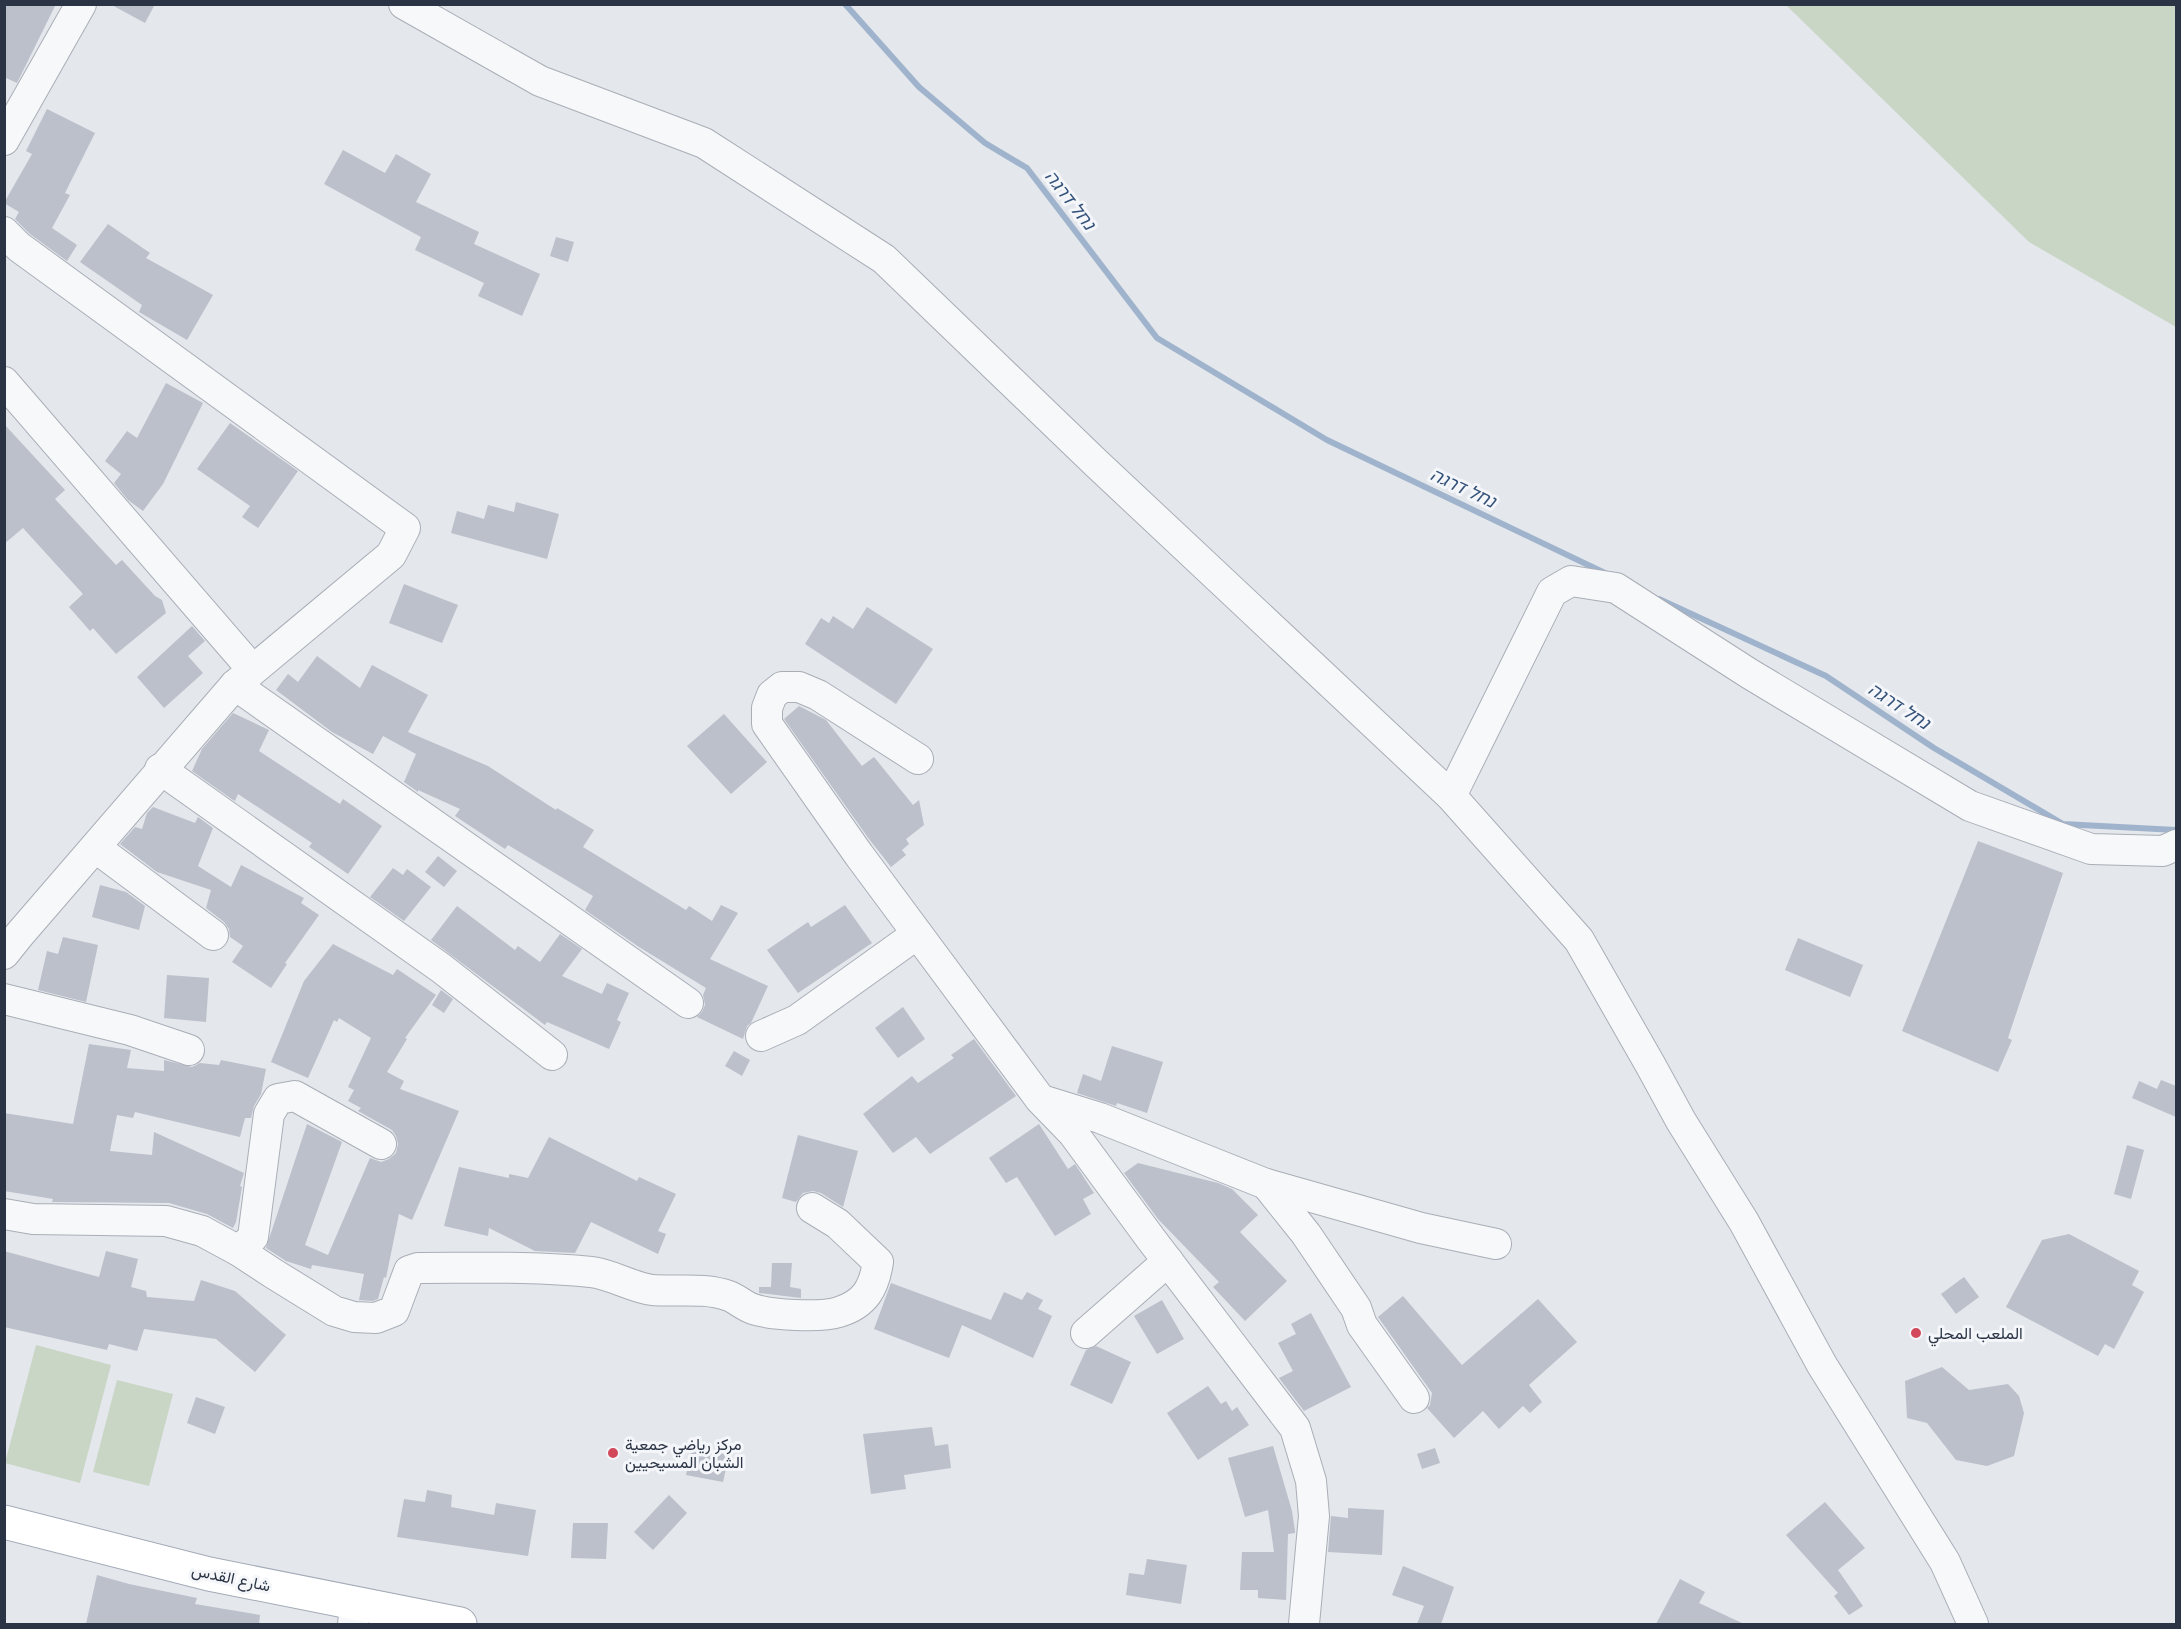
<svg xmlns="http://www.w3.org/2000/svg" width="2181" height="1629" font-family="'Fira Sans',Vazirmatn,'Noto Sans Hebrew',sans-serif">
	<rect width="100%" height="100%" fill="#e4e7ec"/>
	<g fill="#c9d6c5">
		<path d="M 1786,5 L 2176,5 L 2176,327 L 2029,242 Z"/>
		<path d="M 36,1345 L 111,1365 L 80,1483 L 5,1463 Z"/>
		<path d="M 117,1380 L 173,1394 L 149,1486 L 93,1472 Z"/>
	</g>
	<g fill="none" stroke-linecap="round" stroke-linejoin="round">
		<g stroke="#9fb4cc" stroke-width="6">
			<path d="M 845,4 L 919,87 L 985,143 L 1027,168 L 1157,338 L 1327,440 L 1607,574"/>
			<path d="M 1659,599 L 1826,676 L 1934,748 L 2063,824 L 2176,830"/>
		</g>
	</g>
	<g fill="#bbc0ca">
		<path d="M 4,4 L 56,4 L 17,83 L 4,77 Z"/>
		<path d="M 110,4 L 155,4 L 145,23 Z"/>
		<path d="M 47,109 L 95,133 L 65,193 L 70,195 L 52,228 L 77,245 L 67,261 L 30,234 L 15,219 L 19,212 L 4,203 L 32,154 L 26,151 Z"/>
		<path d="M 343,150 L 385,173 L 396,154 L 431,174 L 416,202 L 479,232 L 474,244 L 540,274 L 522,316 L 478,296 L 484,283 L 415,250 L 421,237 L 324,184 Z"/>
		<path d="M 108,224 L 150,253 L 146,258 L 213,295 L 187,340 L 139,312 L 142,305 L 80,262 Z"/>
		<path d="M 556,237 L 574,242 L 568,262 L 550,256 Z"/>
		<path d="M 166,383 L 203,403 L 163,484 L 143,511 L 128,500 L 114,483 L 121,474 L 105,461 L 127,431 L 137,438 Z"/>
		<path d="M 230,423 L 298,471 L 258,528 L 242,517 L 250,506 L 197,469 Z"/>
		<path d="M 4,424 L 65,490 L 55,499 L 116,565 L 122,560 L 155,596 L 162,600 L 166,613 L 116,654 L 93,628 L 90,631 L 69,607 L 83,594 L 23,528 L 4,544 Z"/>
		<path d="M 516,502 L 559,514 L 547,559 L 451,533 L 457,511 L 484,519 L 488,505 L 514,512 Z"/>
		<path d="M 404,584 L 458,605 L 442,643 L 389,623 Z"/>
		<path d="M 867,607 L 933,649 L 896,704 L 805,644 L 821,618 L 829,623 L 833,616 L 853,629 Z"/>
		<path d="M 192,626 L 205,641 L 188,656 L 203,673 L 164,708 L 137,677 Z"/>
		<path d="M 317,656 L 360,688 L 372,665 L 428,695 L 408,732 L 488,766 L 556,810 L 557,808 L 594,830 L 583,847 L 686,910 L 689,906 L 712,921 L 721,905 L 738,913 L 710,959 L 768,986 L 751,1023 L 747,1026 L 743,1039 L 697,1017 L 702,1012 L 705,1005 L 703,995 L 706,988 L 639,947 L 585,910 L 593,896 L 508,845 L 505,849 L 455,816 L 460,809 L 418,790 L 418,792 L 404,782 L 416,754 L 383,736 L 373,754 L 332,732 L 276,690 L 288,674 L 298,682 Z"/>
		<path d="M 799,706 L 826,720 L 862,766 L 874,757 L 913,805 L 919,800 L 924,825 L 906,839 L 909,844 L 902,850 L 906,855 L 891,867 L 869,839 L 784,719 Z"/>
		<path d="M 233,713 L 269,730 L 259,751 L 340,804 L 343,799 L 382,826 L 348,874 L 309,847 L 312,843 L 238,794 L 235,801 L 233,800 L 192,771 L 202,749 Z"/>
		<path d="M 724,714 L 767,762 L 731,794 L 687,746 Z"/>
		<path d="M 153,807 L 195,823 L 198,817 L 213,828 L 198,866 L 231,887 L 241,865 L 304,898 L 301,903 L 319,915 L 285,963 L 287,964 L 271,988 L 232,962 L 243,946 L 230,937 L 229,929 L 224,922 L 206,908 L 211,890 L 157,872 L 120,844 L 135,827 L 142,829 L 147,813 Z"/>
		<path d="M 1978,841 L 2063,873 L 2008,1038 L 2012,1040 L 1998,1072 L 1902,1031 Z"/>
		<path d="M 438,856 L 457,871 L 444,887 L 425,872 Z"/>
		<path d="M 393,868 L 403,875 L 407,869 L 431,887 L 404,921 L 370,897 Z"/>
		<path d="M 100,885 L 126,892 L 145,906 L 139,930 L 92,917 Z"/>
		<path d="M 845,905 L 872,943 L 798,993 L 767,950 L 808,922 L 811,927 Z"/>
		<path d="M 457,906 L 515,950 L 518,946 L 540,962 L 560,934 L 582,949 L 562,976 L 602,994 L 607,983 L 629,993 L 617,1020 L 621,1022 L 609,1049 L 547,1022 L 545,1025 L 431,940 Z"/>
		<path d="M 63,937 L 98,945 L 86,1002 L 38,990 L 47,951 L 58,954 Z"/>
		<path d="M 1798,938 L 1863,965 L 1850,997 L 1785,970 Z"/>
		<path d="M 333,944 L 393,975 L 397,969 L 436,995 L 405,1038 L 407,1039 L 387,1072 L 404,1081 L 400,1089 L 459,1111 L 412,1220 L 399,1214 L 386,1278 L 384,1277 L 378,1299 L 373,1301 L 359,1300 L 364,1274 L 312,1265 L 311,1269 L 286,1261 L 266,1248 L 307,1124 L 342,1142 L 305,1245 L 328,1255 L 370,1158 L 381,1162 L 389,1159 L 396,1153 L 398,1144 L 396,1136 L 392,1130 L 358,1111 L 361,1108 L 348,1101 L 354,1090 L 348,1087 L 371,1038 L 339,1018 L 337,1022 L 334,1020 L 308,1078 L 271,1062 L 304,981 Z"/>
		<path d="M 167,975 L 209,978 L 206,1022 L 164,1018 Z"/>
		<path d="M 441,990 L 453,999 L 444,1013 L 432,1005 Z"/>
		<path d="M 903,1007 L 925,1039 L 898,1058 L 875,1028 Z"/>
		<path d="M 974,1039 L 1016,1096 L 930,1154 L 916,1137 L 893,1153 L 863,1114 L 912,1076 L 918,1083 L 954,1058 L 951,1055 Z"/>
		<path d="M 89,1044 L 131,1050 L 127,1068 L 164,1071 L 164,1060 L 192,1067 L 200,1063 L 219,1065 L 221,1060 L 266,1069 L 261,1094 L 254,1106 L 251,1118 L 245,1118 L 240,1137 L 135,1112 L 133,1118 L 117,1115 L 110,1151 L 152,1155 L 154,1132 L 244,1173 L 240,1186 L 242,1187 L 236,1222 L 233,1228 L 207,1214 L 169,1203 L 52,1202 L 53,1199 L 4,1191 L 4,1113 L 73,1124 Z"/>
		<path d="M 1112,1046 L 1163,1062 L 1147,1113 L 1117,1103 L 1116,1106 L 1077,1093 L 1083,1074 L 1101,1081 Z"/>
		<path d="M 734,1051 L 750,1060 L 742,1076 L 725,1066 Z"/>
		<path d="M 2161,1080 L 2176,1086 L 2176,1117 L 2132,1098 L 2139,1081 L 2157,1089 Z"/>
		<path d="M 1039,1124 L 1068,1169 L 1075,1164 L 1094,1193 L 1083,1199 L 1091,1214 L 1055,1236 L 1017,1177 L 1006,1183 L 989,1158 Z"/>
		<path d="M 798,1135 L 858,1151 L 843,1207 L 821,1193 L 813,1191 L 803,1193 L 796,1202 L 782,1198 Z"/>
		<path d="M 549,1137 L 637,1181 L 639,1177 L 676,1194 L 658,1231 L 666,1234 L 658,1254 L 591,1222 L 575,1253 L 535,1251 L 489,1228 L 488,1236 L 444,1226 L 459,1167 L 509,1178 L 509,1174 L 528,1178 Z"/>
		<path d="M 2127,1145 L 2144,1150 L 2131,1199 L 2114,1194 Z"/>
		<path d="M 1138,1163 L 1218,1183 L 1232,1189 L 1258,1215 L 1240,1232 L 1287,1281 L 1245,1321 L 1213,1287 L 1219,1282 L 1158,1219 L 1124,1173 Z"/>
		<path d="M 2069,1234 L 2139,1271 L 2132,1285 L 2144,1292 L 2114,1349 L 2105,1344 L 2098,1356 L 2006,1307 L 2042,1240 Z"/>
		<path d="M 4,1251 L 99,1277 L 106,1251 L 138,1259 L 131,1287 L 146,1291 L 147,1297 L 194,1301 L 201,1280 L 235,1291 L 286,1335 L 255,1372 L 216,1339 L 144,1329 L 137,1351 L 109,1344 L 107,1350 L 4,1327 Z"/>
		<path d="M 772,1263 L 792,1263 L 790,1287 L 801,1289 L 801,1298 L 759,1293 L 759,1287 L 771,1287 Z"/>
		<path d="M 1964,1277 L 1979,1297 L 1956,1314 L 1941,1294 Z"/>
		<path d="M 891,1283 L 991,1320 L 1004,1292 L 1022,1300 L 1027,1292 L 1043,1300 L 1038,1309 L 1052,1316 L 1033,1358 L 962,1325 L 949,1358 L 874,1329 Z"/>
		<path d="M 1403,1296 L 1462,1365 L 1538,1299 L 1577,1342 L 1529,1385 L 1542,1402 L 1530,1413 L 1523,1406 L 1499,1429 L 1483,1411 L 1454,1438 L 1427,1408 L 1430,1405 L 1432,1393 L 1378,1317 Z"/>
		<path d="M 1162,1300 L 1184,1339 L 1157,1354 L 1134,1316 Z"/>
		<path d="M 1311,1313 L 1351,1387 L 1304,1411 L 1279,1378 L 1293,1371 L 1278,1343 L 1296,1334 L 1291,1324 Z"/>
		<path d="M 1096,1346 L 1131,1362 L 1112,1404 L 1070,1385 L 1086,1350 Z"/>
		<path d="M 1942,1367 L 1969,1390 L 2008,1384 L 2019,1396 L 2024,1413 L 2014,1456 L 1987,1466 L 1956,1460 L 1927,1423 L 1907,1418 L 1905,1381 Z"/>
		<path d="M 1208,1386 L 1221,1404 L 1226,1401 L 1232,1411 L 1237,1407 L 1249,1425 L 1198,1460 L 1167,1413 Z"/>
		<path d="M 196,1397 L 225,1407 L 215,1434 L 187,1423 Z"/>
		<path d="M 932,1427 L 935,1446 L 948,1444 L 951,1468 L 904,1475 L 906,1489 L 871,1494 L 863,1434 Z"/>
		<path d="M 1273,1446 L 1292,1511 L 1295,1531 L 1295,1533 L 1288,1534 L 1286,1600 L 1258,1598 L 1258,1590 L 1240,1590 L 1242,1552 L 1274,1552 L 1268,1510 L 1245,1517 L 1228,1458 Z"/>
		<path d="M 692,1447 L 729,1455 L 723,1482 L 686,1475 Z"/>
		<path d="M 1435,1448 L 1440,1463 L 1422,1469 L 1417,1454 Z"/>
		<path d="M 427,1490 L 452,1495 L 451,1507 L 494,1515 L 496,1503 L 536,1510 L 528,1556 L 397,1537 L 404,1499 L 425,1502 Z"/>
		<path d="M 669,1495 L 687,1513 L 653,1550 L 634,1532 Z"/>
		<path d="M 1825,1502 L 1865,1548 L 1838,1570 L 1863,1606 L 1849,1615 L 1834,1596 L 1838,1593 L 1786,1535 Z"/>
		<path d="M 1348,1508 L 1384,1510 L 1382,1555 L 1328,1552 L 1331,1516 L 1348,1518 Z"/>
		<path d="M 573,1523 L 608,1523 L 606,1559 L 571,1558 Z"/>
		<path d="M 1147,1559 L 1187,1565 L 1181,1604 L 1126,1595 L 1129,1573 L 1144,1575 Z"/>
		<path d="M 1403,1566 L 1454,1587 L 1441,1624 L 1417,1624 L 1424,1606 L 1392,1595 Z"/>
		<path d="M 97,1575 L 129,1584 L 197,1598 L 195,1604 L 260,1615 L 259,1624 L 86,1624 Z"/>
		<path d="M 1680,1579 L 1705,1592 L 1699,1603 L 1744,1624 L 1656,1624 Z"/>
	</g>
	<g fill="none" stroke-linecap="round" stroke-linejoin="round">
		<defs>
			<g id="minor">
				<path d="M 404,4 L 540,81 L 704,143 L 884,259 L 1096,463 L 1451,796 L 1579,940 L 1651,1066 L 1681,1121 L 1744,1222 L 1822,1365 L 1945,1562 L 1973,1624"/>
				<path d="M 4,140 L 81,4"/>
				<path d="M 4,232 L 19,247 L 405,528 L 391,555 L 235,685 L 20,934 L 4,954"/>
				<path d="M 4,382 L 252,669"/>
				<path d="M 235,685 L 688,1003"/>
				<path d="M 918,759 L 818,695 L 799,687 L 782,687 L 772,695 L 767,708 L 767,724 L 859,855 L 1040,1099 L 1073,1133 L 1151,1239 L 1295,1428 L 1311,1481 L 1314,1516 L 1304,1624"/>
				<path d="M 160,769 L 441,968 L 552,1055"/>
				<path d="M 1451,796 L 1552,592 L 1571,581 L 1616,588 L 1750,674 L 1970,806 L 2091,849 L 2163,851 L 2176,845"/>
				<path d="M 96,848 L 213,935"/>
				<path d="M 4,999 L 130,1030 L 189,1050"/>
				<path d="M 761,1036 L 797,1020 L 917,934"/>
				<path d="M 1045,1101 L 1100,1118 L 1266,1184 L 1306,1234 L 1356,1308 L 1362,1325 L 1414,1398"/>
				<path d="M 1266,1184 L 1421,1228 L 1496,1244"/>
				<path d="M 4,1214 L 33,1219 L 166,1221 L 202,1231 L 239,1251 L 274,1274 L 334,1311 L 354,1317 L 376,1318 L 394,1311 L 409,1271 L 418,1268 C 475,1268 533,1266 591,1272 C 611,1274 631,1287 652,1290 C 677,1292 704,1287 729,1296 C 737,1299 744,1306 753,1309 C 771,1315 820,1318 839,1312 C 865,1304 874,1288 878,1262 L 838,1224 L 812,1208"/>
				<path d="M 239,1251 L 253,1237 L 269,1114 L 278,1099 L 295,1096 L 381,1144"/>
				<path d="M 1086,1333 L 1168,1261"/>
				<path d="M 353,1624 L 355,1605"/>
			</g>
			<path id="major" d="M 4,1522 L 209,1574 L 460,1624"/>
		</defs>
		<use href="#minor" stroke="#a9aeb7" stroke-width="32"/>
		<use href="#major" stroke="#a3abb8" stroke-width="35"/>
		<use href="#minor" stroke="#f7f8fa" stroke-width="30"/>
		<use href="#major" stroke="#fff" stroke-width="33"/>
	</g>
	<g fill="#d1495b" stroke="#f4f6f9" stroke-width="2">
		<circle cx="1916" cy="1333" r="6"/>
		<circle cx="613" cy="1453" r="6"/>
	</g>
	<g text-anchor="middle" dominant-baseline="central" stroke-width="6" stroke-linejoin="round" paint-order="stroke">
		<g font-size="16" fill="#2b3445" stroke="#f4f6f9" text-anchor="start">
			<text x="1928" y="1333">الملعب المحلي</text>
			<text x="625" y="1444">مركز رياضي جمعية<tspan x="625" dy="18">الشبان المسيحيين</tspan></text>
		</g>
		<g font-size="16" fill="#2b3445" stroke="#f4f6f9">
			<text transform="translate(231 1578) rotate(12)">شارع القدس</text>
		</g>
		<g font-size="18" font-style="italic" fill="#34527a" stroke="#f4f6f9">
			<text transform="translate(1070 200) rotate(52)">נחל דרגה</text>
			<text transform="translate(1463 488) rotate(25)">נחל דרגה</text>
			<text transform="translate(1899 706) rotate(33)">נחל דרגה</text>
		</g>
	</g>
	<rect width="2181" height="1629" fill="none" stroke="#2b3445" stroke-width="12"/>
</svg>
